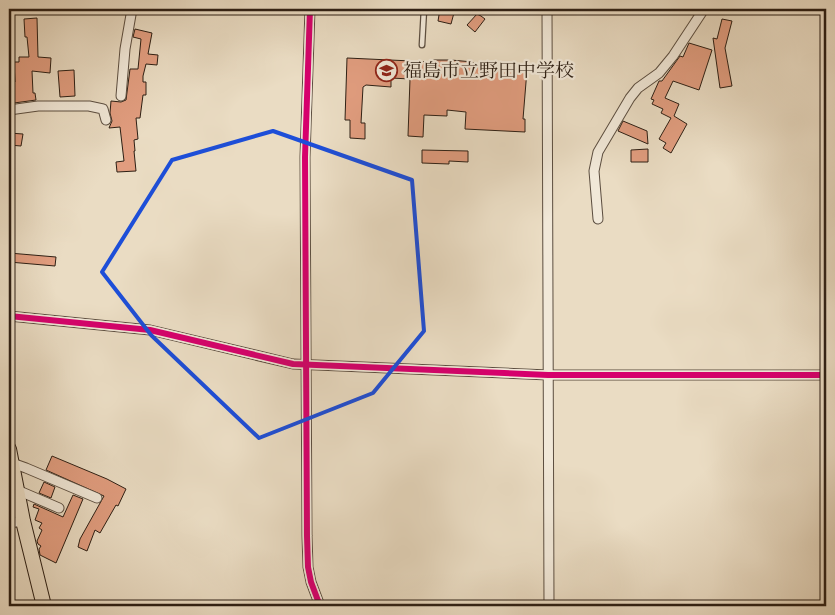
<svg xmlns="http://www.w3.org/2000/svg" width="835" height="615" font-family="'Gentium Book Plus','Noto Serif JP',serif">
	<rect width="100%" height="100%" fill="#eadcc3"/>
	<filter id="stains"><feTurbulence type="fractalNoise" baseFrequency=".004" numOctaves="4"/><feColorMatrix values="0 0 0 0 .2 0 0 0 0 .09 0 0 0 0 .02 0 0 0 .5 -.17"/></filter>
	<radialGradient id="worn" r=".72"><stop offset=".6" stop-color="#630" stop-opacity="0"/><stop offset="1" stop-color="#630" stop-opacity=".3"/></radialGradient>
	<g fill="#e19d7f" stroke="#2d1f14">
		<path d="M 440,9 L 455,9 L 451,24 L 438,21 Z"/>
		<path d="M 477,14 L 481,16 L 485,19 L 475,32 L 467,25 Z"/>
		<path d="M 37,18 L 38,57 L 51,58 L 50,73 L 32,71 L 33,93 L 35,93 L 36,100 L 14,103 L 12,83 L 15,82 L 14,62 L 19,62 L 19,57 L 29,57 L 27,37 L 25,37 L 24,19 Z"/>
		<path d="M 722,19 L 732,21 L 725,48 L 732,86 L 720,88 L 713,38 L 717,39 Z"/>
		<path d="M 135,29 L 152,33 L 148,54 L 158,55 L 157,65 L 146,64 L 143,76 L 143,82 L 146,82 L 146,95 L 143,95 L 140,118 L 136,118 L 138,139 L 134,140 L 135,151 L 134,151 L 136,171 L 117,172 L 116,162 L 124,161 L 120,127 L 109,128 L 112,121 L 110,113 L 111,101 L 121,102 L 126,100 L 130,69 L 138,69 L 141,39 L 133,37 Z"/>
		<path d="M 689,43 L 712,50 L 699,90 L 673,81 L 665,98 L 679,104 L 674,116 L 687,124 L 671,153 L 663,148 L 666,143 L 659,139 L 671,118 L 661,113 L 663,109 L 652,104 L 654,100 L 651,99 L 659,81 L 662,81 L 680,56 L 683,57 Z"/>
		<path d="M 347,58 L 433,62 L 433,60 L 451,60 L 473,62 L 473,66 L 527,70 L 523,119 L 525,119 L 525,132 L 465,129 L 466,112 L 447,110 L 447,116 L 424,115 L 423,137 L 408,136 L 410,79 L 391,78 L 391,87 L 366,85 L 363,87 L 361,123 L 365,123 L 365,139 L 350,138 L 350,120 L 345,120 Z"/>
		<path d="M 74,70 L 75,96 L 60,97 L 58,71 Z"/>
		<path d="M 623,121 L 647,131 L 648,144 L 618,131 Z"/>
		<path d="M 9,133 L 23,134 L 21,146 L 9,145 Z"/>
		<path d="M 648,149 L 648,162 L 631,162 L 631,150 Z"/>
		<path d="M 422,150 L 468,151 L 468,162 L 449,161 L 449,164 L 422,163 Z"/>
		<path d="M 9,253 L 56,257 L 55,266 L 9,262 Z"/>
		<path d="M 52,456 L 107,479 L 126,489 L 118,506 L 116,505 L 100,533 L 95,530 L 87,551 L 78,547 L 80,539 L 104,496 L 46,470 Z"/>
		<path d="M 44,482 L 55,487 L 51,498 L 39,493 Z"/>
		<path d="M 73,495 L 83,499 L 56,563 L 40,555 L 39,549 L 41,546 L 38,544 L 37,541 L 42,530 L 39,528 L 42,523 L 35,520 L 39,509 L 33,507 L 34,504 L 63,517 Z"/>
	</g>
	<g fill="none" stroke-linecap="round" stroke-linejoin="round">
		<defs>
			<path id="lane" d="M 422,45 L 424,9"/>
			<g id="street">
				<path d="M 310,9 L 305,157 L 307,536 L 308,567 L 311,582 L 320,606"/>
				<path d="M 547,9 L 549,606"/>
				<path d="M 121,96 L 125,49 L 132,9"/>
				<path d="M 9,110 L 38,106 L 89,106 L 103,109 L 106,120"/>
				<path d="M 598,219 L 594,171 L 598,152 L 630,98 L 638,88 L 659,73 L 673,56 L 704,9"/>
				<path d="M 9,316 L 150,330 L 293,364 L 548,375 L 826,375"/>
				<path d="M 12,463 L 26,468 L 97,498"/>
				<path d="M 17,490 L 59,508"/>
				<path d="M 9,523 L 23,521"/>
			</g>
			<path id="primary" d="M 9,449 L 23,521 L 44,606"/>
		</defs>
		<use href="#lane" stroke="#5c4e40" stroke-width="7"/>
		<use href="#street" stroke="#5c4e40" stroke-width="11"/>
		<use href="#primary" stroke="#2d1f14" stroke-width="16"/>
		<use href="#lane" stroke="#f1e8d8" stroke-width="4.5"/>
		<use href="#street" stroke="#f1e8d8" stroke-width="9"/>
		<use href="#primary" stroke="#eadcc3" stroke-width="14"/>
		<defs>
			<g id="cycleway">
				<path d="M 310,9 L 305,157 L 307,536 L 308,567 L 311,582 L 320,606"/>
				<path d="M 9,316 L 150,330 L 293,364 L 548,375 L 826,375"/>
			</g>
		</defs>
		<use href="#cycleway" stroke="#f1e8d8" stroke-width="9"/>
		<use href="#cycleway" stroke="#d6006c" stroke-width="6"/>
	</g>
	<path fill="none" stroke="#1d4ed8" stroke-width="4" stroke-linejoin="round" d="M 273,131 L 412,180 L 424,331 L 373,393 L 259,438 L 151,335 L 102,272 L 172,160 Z"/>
	<defs>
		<symbol id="school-ring" viewBox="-11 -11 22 22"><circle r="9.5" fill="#f1e8d8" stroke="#8f2418" stroke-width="1.5"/><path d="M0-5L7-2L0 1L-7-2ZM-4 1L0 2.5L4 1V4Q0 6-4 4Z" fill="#8f2418"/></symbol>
	</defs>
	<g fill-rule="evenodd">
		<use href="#school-ring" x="374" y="58" width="25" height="25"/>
	</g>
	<g text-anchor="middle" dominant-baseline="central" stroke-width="4.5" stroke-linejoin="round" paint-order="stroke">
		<g font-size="19" fill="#2d1f14" stroke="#f1e8d8" text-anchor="start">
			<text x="403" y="70">福島市立野田中学校</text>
		</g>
	</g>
	<rect width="835" height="615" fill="none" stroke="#eadcc3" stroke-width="30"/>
	<rect x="10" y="10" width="815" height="595" fill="none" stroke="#2d1f14" stroke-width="2.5"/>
	<rect x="15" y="15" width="805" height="585" fill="none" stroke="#2d1f14"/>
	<rect width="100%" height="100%" filter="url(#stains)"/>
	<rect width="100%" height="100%" fill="url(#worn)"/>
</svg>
